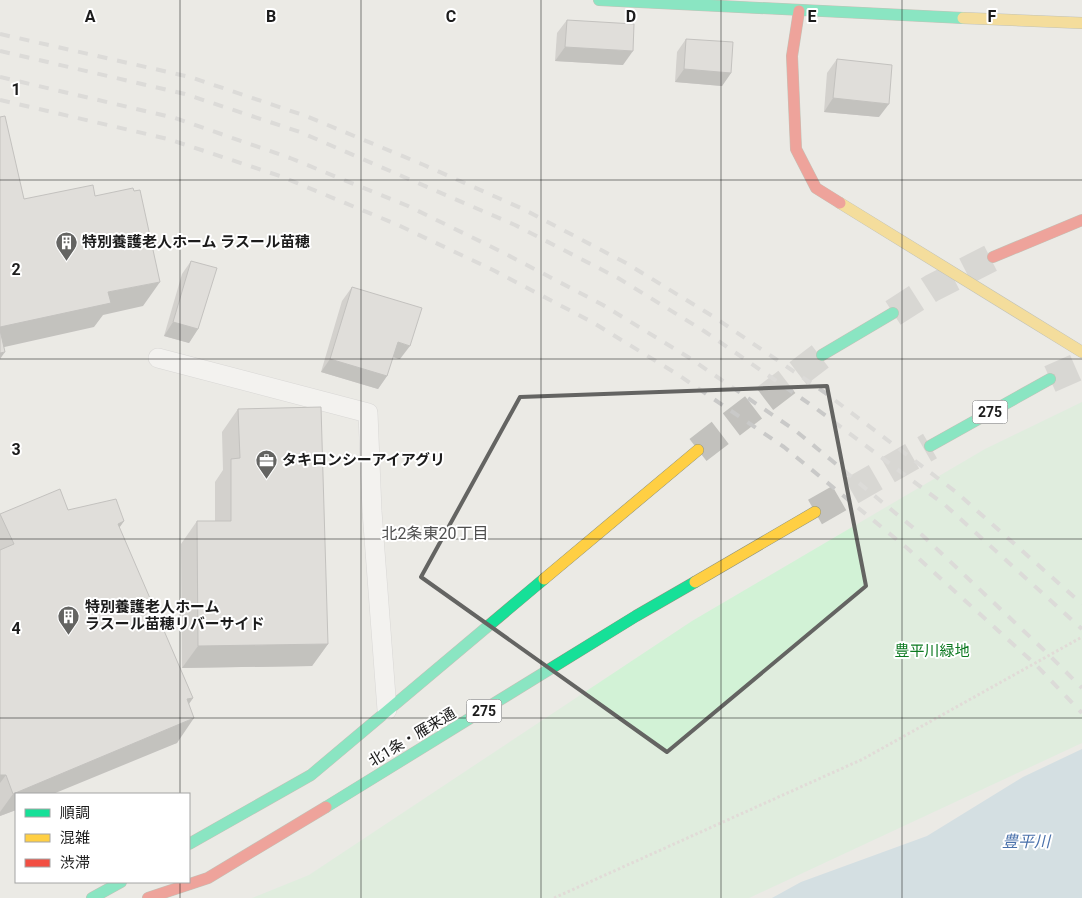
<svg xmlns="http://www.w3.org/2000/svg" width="1082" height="898" font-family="Roboto,'Noto Sans JP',sans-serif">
	<rect width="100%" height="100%" fill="#ebeae5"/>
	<path fill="#d2f2d6" d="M 1082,402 L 1082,743 L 749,898 L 252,898 L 309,875 L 692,621 L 985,449 Z"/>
	<path fill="#b8d3de" d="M 1082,749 L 1082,898 L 772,898 L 801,882 L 927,836 L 1023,777 Z"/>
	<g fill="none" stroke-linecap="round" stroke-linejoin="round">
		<g stroke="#c2c1bd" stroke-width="28" stroke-dasharray="28 14" stroke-linecap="butt">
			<path d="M 893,313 L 932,288 L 993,257"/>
			<path d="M 1050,379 L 1082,365"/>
			<path d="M 698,450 L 822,355"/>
			<path d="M 815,512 L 930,446"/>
		</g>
		<defs>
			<path id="lane" d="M 158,358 L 368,413 L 372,511 L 387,710"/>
			<g id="fast">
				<path d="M 599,0 L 963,18"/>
				<path d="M 822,355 L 893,313"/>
				<path d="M 930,446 L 1050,379"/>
				<path d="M 326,807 L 636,616 L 695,582"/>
				<path d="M 189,844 L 311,775 L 544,579"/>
				<path d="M 92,898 L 121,882"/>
			</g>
			<g id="slow">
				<path d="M 963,18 L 1082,23"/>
				<path d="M 840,203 L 1082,352"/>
				<path d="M 544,579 L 698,450"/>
				<path d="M 695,582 L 815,512"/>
			</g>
			<g id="jam">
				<path d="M 799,11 L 792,56 L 796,149 L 816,188 L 840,203"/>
				<path d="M 993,257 L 1082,220"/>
				<path d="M 148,898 L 208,878 L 326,807"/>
			</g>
		</defs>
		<use href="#lane" stroke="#c3c3c1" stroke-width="20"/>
		<use href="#fast" stroke="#90947d" stroke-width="12"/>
		<use href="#slow" stroke="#90947d" stroke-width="12"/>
		<use href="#jam" stroke="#90947d" stroke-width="12"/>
		<path stroke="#d5c9c5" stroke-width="3" stroke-dasharray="2.5 2.5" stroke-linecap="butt" d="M 554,898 L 863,759 L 1082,637"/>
		<use href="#lane" stroke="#fcfcfb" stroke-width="19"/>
		<use href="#fast" stroke="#16e098" stroke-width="11"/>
		<use href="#slow" stroke="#ffcf43" stroke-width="11"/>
		<use href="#jam" stroke="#f24e42" stroke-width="11"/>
		<g stroke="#c9c9c8" stroke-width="4" stroke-dasharray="10 10" stroke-linecap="butt">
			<path d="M 0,34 L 190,77 L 306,116 L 424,165 L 523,209 L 626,263 L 714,317 L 824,392 L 956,492 L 1082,604"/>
			<path d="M 0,51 L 185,94 L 300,132 L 515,225 L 618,278 L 704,331 L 814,407 L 945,505 L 1082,629"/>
			<path d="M 0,77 L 175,118 L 290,158 L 408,206 L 502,252 L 603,305 L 688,357 L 796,431 L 922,535 L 1046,652 L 1082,688"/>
			<path d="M 0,100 L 168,139 L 280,176 L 398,225 L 493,270 L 592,322 L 677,374 L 784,447 L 907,548 L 1035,664 L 1082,713"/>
		</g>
	</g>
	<g fill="#b5b3af">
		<path d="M 567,20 L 623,65 L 555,61 L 557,33 Z"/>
		<path d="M 686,39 L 731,73 L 722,86 L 675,82 L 677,52 Z"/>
		<path d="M 837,59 L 879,117 L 824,112 L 827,73 Z"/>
		<path d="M 191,261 L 198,329 L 189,343 L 164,336 L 182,274 Z"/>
		<path d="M 352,287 L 400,359 L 393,357 L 387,376 L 378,389 L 321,372 L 342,301 Z"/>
		<path d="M 238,409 L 328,644 L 312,666 L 182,668 L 181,544 L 197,521 L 215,521 L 215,482 L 223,470 L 222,432 Z"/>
		<path d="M 68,510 L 124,521 L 119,528 L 193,698 L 189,704 L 177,743 L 16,794 L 16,810 L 0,816 L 0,515 Z"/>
	</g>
	<g fill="#93928f">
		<path d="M 565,47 L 633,51 L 623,65 L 555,61 Z"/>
		<path d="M 684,69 L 731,73 L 722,86 L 675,82 Z"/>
		<path d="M 833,98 L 889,104 L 879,117 L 824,112 Z"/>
		<path d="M 160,282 L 143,306 L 103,315 L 94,327 L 0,348 L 0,327 L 108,292 Z"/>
		<path d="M 173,322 L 198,329 L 189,343 L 164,336 Z"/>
		<path d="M 398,342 L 410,346 L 400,359 L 388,356 Z"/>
		<path d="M 5,352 L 0,359 L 0,353 Z"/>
		<path d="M 330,359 L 387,376 L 378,389 L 321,372 Z"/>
		<path d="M 124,521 L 107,545 L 118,524 Z"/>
		<path d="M 328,644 L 312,666 L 182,668 L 198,646 Z"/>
		<path d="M 193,698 L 176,722 L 187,699 Z"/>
		<path d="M 194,718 L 177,743 L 53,794 L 16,794 L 16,810 L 0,816 L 0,812 L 13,794 Z"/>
		<path d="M 0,775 L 6,775 L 0,783 Z"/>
	</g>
	<g fill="#d2d0cc" stroke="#93928f">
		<path d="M 567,20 L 634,24 L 633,51 L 565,47 Z"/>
		<path d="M 686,39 L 733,42 L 731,73 L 684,69 Z"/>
		<path d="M 837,59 L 892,65 L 889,104 L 833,98 Z"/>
		<path d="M 5,116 L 24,199 L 93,185 L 95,196 L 133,188 L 134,191 L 140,190 L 160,282 L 108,292 L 111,303 L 0,327 L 0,117 Z"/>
		<path d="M 191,261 L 217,268 L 198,329 L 173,322 Z"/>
		<path d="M 352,287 L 422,308 L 410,346 L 398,342 L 387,376 L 330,359 Z"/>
		<path d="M 0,330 L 5,352 L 0,353 Z"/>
		<path d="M 321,407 L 328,644 L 198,646 L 197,521 L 231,521 L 231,459 L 240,458 L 238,409 Z"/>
		<path d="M 60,489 L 68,510 L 116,499 L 124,521 L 118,524 L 193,698 L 187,699 L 194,718 L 13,794 L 6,775 L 0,775 L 0,550 L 14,544 L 0,514 Z"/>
	</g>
	<path d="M0 0H1082V898H0ZM 827,386 L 866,586 L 667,752 L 421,577 L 520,397 Z" fill="#ebeae5" fill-opacity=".55" fill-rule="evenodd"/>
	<path fill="none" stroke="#646462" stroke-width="4" stroke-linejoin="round" d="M 827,386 L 866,586 L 667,752 L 421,577 L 520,397 Z"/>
	<path fill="none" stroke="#1c1c1c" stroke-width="1" stroke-opacity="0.55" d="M 180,0 L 180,794M 361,0 L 361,898M 541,0 L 541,898M 721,0 L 721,898M 902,0 L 902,898M 0,180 L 1082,180M 0,359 L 1082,359M 0,539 L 1082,539M 0,718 L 1082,718M 180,882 L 180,898"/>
	<defs>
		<symbol id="building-pin" viewBox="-11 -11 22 30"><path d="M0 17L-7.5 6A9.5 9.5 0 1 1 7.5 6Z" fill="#646462" stroke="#fff"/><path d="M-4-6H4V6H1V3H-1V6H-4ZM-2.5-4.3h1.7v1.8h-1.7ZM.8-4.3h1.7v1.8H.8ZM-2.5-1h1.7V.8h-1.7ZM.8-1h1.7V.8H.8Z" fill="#fff"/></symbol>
		<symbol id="office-pin" viewBox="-11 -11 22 30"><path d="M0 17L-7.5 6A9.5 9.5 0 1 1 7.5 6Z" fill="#646462" stroke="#fff"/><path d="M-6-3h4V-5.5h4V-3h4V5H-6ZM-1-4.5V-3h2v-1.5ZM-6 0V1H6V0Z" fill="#fff"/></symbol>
	</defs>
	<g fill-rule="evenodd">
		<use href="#building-pin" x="54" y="230" width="25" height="34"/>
		<use href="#office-pin" x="254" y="448" width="25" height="34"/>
		<use href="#building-pin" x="56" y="604" width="25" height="34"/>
	</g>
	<g text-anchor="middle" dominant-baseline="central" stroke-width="4" stroke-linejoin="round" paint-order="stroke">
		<g fill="#fff" stroke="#606060" stroke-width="1">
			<rect x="972.5" y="400.5" width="35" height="23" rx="4"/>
			<rect x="466.5" y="699.5" width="35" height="23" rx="4"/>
		</g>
		<g font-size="14" font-weight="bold" fill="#1c1c1c">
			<text x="990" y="412">275</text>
			<text x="484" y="711">275</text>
		</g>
		<g font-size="15" font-weight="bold" fill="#1c1c1c" stroke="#fff" text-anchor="start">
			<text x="82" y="242">特別養護老人ホーム ラスール苗穂</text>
			<text x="282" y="460">タキロンシーアイアグリ</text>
			<text x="85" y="607">特別養護老人ホーム<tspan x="85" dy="17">ラスール苗穂リバーサイド</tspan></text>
		</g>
		<g font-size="15" fill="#0c7920" stroke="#fff">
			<text x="932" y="651">豊平川緑地</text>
		</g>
		<g font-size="15" fill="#1c1c1c" stroke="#fff">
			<text transform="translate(412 737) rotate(-31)">北1条・雁来通</text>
		</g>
		<g font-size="16" fill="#4f4f4f" stroke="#fff">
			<text x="435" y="533">北2条東20丁目</text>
		</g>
		<g font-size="16" font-style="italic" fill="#4a71ab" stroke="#fff">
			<text x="1026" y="841">豊平川</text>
		</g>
	</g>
	<g font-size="16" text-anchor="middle" font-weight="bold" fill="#1c1c1c" stroke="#fff" stroke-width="4" stroke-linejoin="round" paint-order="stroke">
		<text x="90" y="22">A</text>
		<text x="271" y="22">B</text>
		<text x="451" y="22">C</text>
		<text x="631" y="22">D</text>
		<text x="812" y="22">E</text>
		<text x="992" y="22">F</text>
		<text x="16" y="95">1</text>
		<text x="16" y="275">2</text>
		<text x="16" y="455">3</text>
		<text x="16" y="634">4</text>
	</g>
	<rect x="15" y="793" width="175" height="90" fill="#ffffff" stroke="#a4a4a4"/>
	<rect x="25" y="809" width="25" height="8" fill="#16e098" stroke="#a4a4a4"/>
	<text x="60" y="818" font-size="15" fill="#1c1c1c">順調</text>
	<rect x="25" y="834" width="25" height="8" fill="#ffcf43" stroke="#a4a4a4"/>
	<text x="60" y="843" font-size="15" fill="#1c1c1c">混雑</text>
	<rect x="25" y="859" width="25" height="8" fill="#f24e42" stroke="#a4a4a4"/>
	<text x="60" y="868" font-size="15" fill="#1c1c1c">渋滞</text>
</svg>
